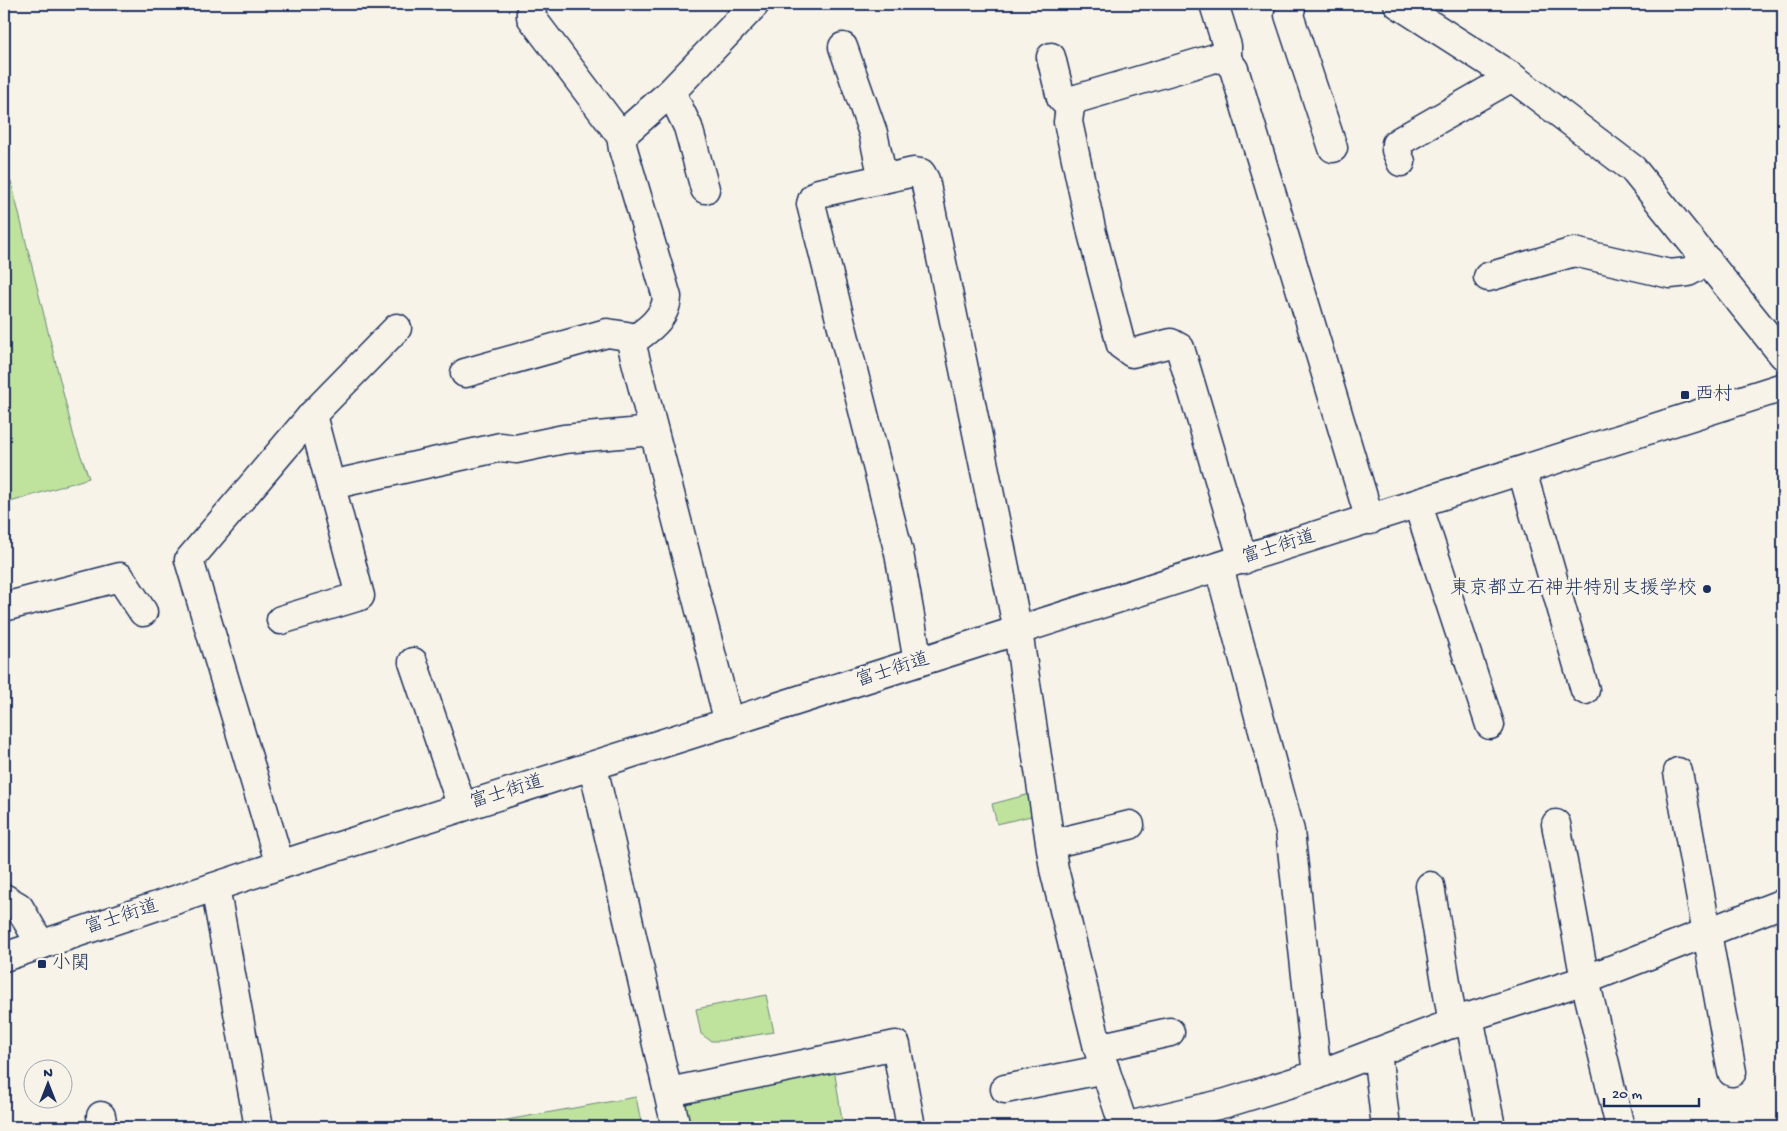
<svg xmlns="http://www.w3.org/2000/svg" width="1787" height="1131" font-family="'Gochi Hand','Klee One',sans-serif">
	<rect width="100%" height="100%" fill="#f7f3e8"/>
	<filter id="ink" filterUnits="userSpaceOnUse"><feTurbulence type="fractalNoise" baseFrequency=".02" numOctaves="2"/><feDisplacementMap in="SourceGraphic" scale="10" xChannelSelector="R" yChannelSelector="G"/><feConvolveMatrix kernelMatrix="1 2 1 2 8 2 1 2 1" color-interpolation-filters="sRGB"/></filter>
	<g filter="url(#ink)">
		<g fill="#bfe29c" stroke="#6d887d">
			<path d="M 11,181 L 74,437 L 89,478 L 4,504 L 4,183 Z"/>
			<path d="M 1030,794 L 1031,816 L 997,824 L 992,804 Z"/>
			<path d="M 766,995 L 774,1032 L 720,1041 L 711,1041 L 701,1034 L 696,1009 Z"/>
			<path d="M 834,1068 L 843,1127 L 687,1127 L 683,1109 L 692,1096 Z"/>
			<path d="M 636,1097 L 642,1127 L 467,1127 Z"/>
		</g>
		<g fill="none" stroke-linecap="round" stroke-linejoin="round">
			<defs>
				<g id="minor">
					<path d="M 534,4 L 531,8 L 531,17 L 621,136 L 623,149 L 667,297 C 666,318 647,331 631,342 L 729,723"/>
					<path d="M 1214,4 L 1227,46 L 1227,60"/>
					<path d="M 1292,4 L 1289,15 L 1333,148"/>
					<path d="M 1398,4 L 1512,77 L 1633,169 L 1783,355"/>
					<path d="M 843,47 L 873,133 L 883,179"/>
					<path d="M 1051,57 L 1061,98 L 1070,107"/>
					<path d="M 671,92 L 688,127 L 705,189"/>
					<path d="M 621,136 L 671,92 L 755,4"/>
					<path d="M 1401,162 L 1396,150 L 1396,144 L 1400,141 L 1512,77"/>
					<path d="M 1488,277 L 1574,252 L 1670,274 L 1688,272 L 1708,261"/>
					<path d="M 465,373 L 607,333 L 627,336 L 631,342"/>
					<path d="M 1522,471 L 1585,690"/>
					<path d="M 331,485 L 501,447 L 516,449 L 564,439 L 653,431"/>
					<path d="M 1418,505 L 1490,725"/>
					<path d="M 1243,560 L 1180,348 L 1171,343 L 1132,353 L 1121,345 L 1092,233 L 1068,122 L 1070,107 L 1076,99 L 1215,58 L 1227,60 L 1234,69 L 1370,520"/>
					<path d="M 1219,567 L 1290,831 L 1317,1075"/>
					<path d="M 4,607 L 120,577 L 143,612"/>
					<path d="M 281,620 L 360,596 L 312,415"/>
					<path d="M 413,662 L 462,807"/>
					<path d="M 918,662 L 899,553 L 811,204 L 813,198 L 819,193 L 914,172 L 921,173 L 925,180 L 1018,631 L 1054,869 L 1098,1048 L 1124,1127"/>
					<path d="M 593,767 L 676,1127"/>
					<path d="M 1678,772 L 1732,1072"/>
					<path d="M 1556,824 L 1585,980 L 1620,1127"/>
					<path d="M 1051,844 L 1130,825"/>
					<path d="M 280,865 L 189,560 L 312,415 L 397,328"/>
					<path d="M 1430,886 L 1453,1024"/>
					<path d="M 215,887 L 259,1127"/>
					<path d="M 4,898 L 19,907 L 41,945"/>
					<path d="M 1469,1017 L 1491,1127"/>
					<path d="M 1098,1048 L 1170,1032"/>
					<path d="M 1377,1052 L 1386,1127"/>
					<path d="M 1005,1089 L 1105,1069"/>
					<path d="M 669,1092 L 896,1045 L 911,1127"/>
					<path d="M 101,1116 L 103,1127"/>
					<path d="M 1124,1127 L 1226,1103 L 1317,1075 L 1469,1017 L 1585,980 L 1783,903"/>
				</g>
				<path id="major" d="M 4,957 L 280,865 L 1783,387"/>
			</defs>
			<use href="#minor" stroke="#1b2f5e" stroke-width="31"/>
			<use href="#major" stroke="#1b2f5e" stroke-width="31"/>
			<use href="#minor" stroke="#f7f3e8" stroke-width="28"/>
			<use href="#major" stroke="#f7f3e8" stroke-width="28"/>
		</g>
	</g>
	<g fill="#1b2f5e" stroke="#f7f3e8" stroke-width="2">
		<rect x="1680" y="390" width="10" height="10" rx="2.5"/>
		<circle cx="1707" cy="589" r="5"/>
		<rect x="37" y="959" width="10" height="10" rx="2.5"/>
	</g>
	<g text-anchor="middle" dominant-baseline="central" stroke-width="5" stroke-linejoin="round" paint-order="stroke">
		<g font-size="19" fill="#1b2f5e" stroke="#f7f3e8" text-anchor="start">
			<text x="1695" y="395">西村</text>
			<text x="1697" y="589" text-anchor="end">東京都立石神井特別支援学校</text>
			<text x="52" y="964">小関</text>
		</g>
		<g font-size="19" fill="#1b2f5e" stroke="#f7f3e8">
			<text transform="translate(1279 548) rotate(-17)">富士街道</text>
			<text transform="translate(893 671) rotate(-18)">富士街道</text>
			<text transform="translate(507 793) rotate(-17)">富士街道</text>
			<text transform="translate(122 918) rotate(-18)">富士街道</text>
		</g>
	</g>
	<rect width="1787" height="1131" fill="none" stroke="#f7f3e8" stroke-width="20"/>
	<rect x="10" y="10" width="1767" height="1111" fill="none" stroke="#1b2f5e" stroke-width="2" filter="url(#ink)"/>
	<g transform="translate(48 1084)"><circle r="24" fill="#f7f3e8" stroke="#9fa5b1"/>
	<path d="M0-4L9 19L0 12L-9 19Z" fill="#1b2f5e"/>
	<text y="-8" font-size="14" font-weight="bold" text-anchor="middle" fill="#1b2f5e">N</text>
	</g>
	<path d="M1604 1098v8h95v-8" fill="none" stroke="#1b2f5e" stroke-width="2.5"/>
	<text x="1612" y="1098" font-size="15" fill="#1b2f5e" stroke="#f7f3e8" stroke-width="4" paint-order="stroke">20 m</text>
</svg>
